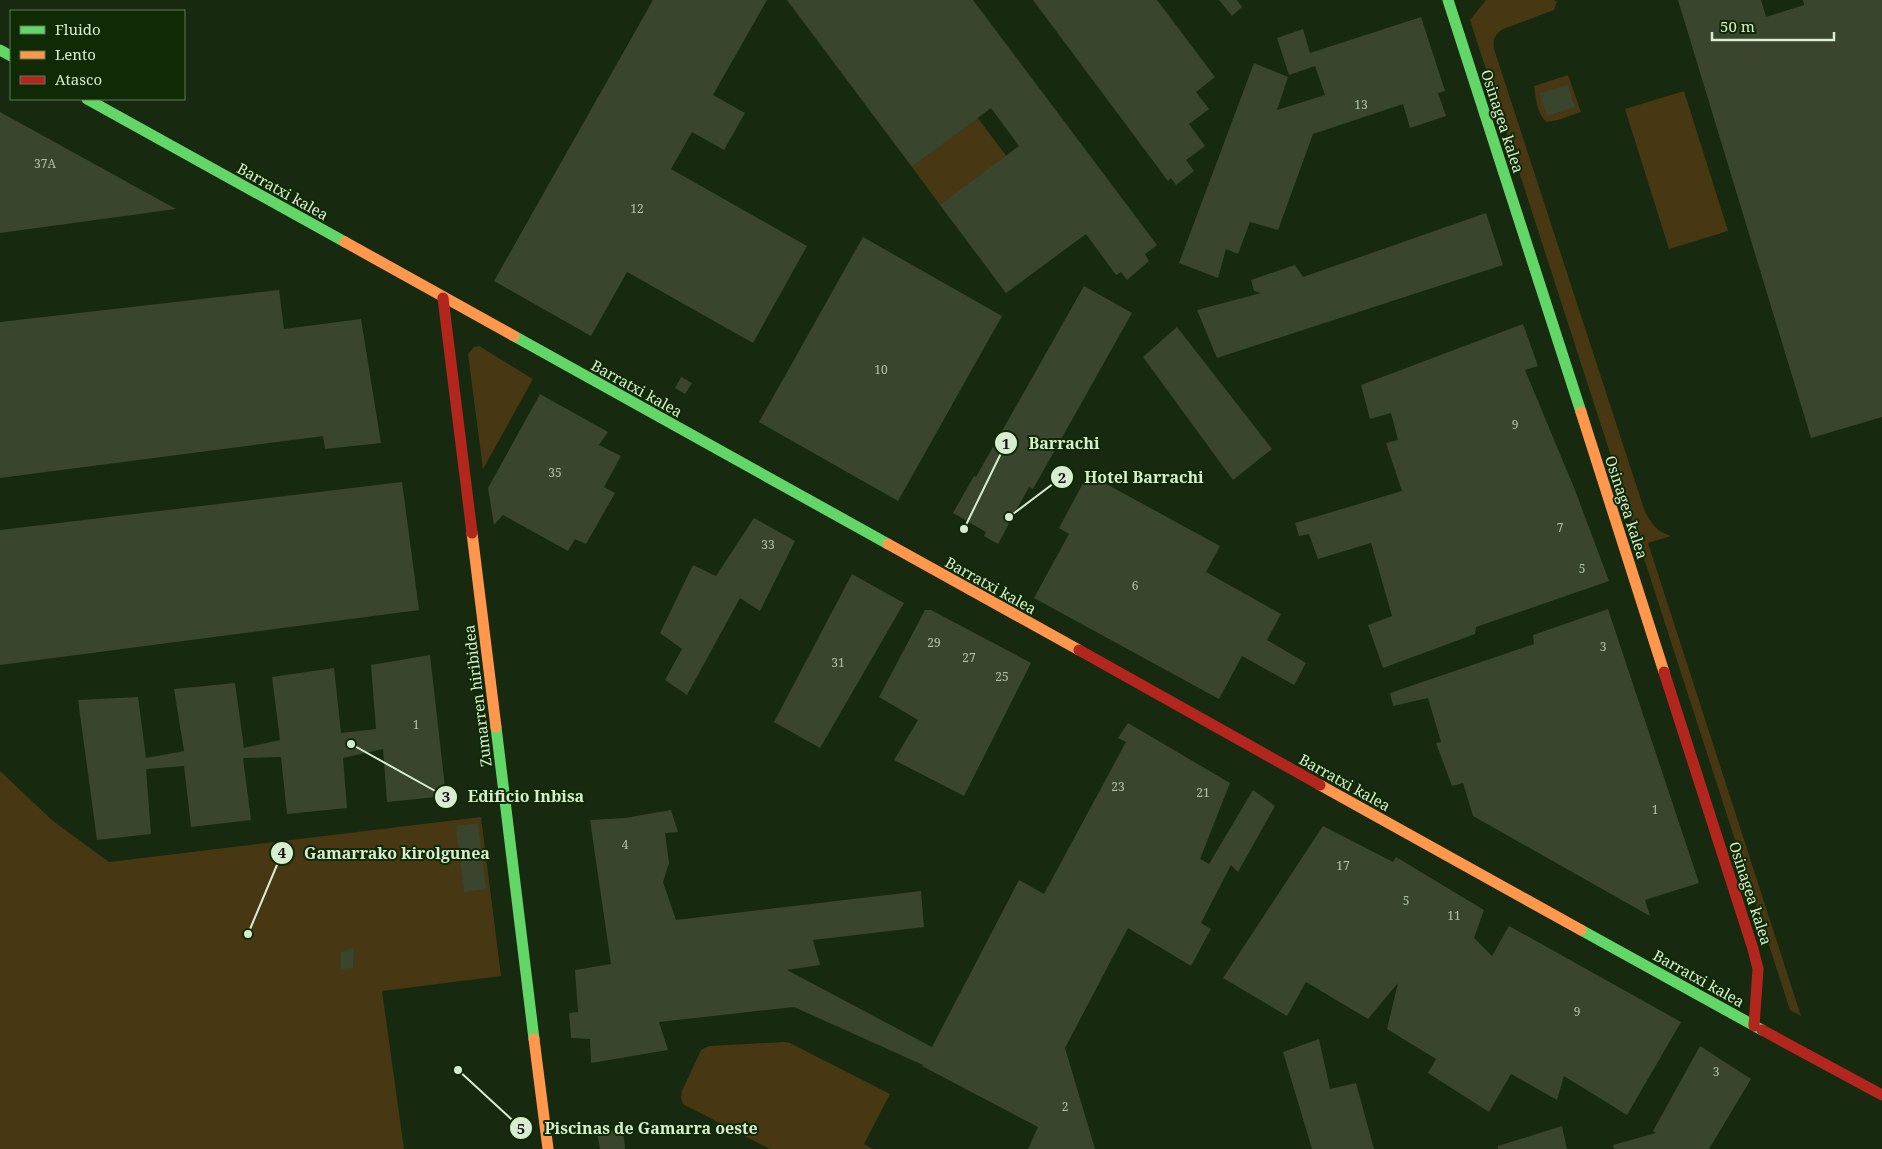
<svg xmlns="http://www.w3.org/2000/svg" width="1882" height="1149" font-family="'Noto Serif',serif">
	<rect width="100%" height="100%" fill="#172a0f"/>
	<g fill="#473712">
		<path d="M 1486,0 L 1554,0 L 1557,2 L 1554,10 L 1501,30 C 1494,36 1493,40 1494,49 L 1645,512 C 1653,525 1656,531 1671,536 L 1648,543 L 1801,1016 L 1790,1010 L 1470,20 Z"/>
		<path d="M 1568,75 L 1581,112 L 1558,120 L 1547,122 C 1537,115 1536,98 1534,86 Z"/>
		<path d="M 1684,91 L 1728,231 L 1669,249 L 1625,109 Z"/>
		<path d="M 977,117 L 1050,214 L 940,205 L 912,167 Z"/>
		<path d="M 479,346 L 533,379 L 483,469 L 468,354 L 474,347 Z"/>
		<path d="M 0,771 L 53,821 L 109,862 L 481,817 L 501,976 L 382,991 L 404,1149 L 0,1149 Z"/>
		<path d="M 785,1042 L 790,1043 L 890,1094 L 864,1144 L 873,1149 L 770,1149 L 683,1104 L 681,1098 L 682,1091 L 701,1050 L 709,1046 Z"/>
	</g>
	<g fill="#39452c">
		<path d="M 653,0 L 767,0 L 713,95 L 745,113 L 724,150 L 692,132 L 671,169 L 807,246 L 753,343 L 627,272 L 591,336 L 494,281 Z"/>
		<path d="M 787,0 L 973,0 L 1157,245 L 1145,254 L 1149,261 L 1127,280 L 1121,272 L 1116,275 L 1086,234 L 1006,293 L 940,205 L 1019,146 L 991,108 L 912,167 Z"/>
		<path d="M 1033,0 L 1157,0 L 1215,77 L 1196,92 L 1209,109 L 1189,124 L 1205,146 L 1186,160 L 1194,171 L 1176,185 L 1171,178 L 1168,181 Z"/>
		<path d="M 1219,0 L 1237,0 L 1242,7 L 1232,16 Z"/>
		<path d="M 1678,0 L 1761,0 L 1766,17 L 1804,5 L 1803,0 L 1882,0 L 1882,417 L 1811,438 Z"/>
		<path d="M 1421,17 L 1445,91 L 1438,93 L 1446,116 L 1410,128 L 1403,104 L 1313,134 L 1278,230 L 1250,222 L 1238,254 L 1226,249 L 1218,278 L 1179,263 L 1254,63 L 1288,77 L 1277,110 L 1325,95 L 1315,66 L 1289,75 L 1277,38 L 1303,29 L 1310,53 Z"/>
		<path d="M 1568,85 L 1575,107 L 1547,116 L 1539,93 Z"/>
		<path d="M 0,112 L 176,209 L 0,233 Z"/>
		<path d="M 1486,213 L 1503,265 L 1217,358 L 1197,310 L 1261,293 L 1254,291 L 1251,280 L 1295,265 L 1303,277 Z"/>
		<path d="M 863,237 L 1002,316 L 898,501 L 759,422 Z"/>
		<path d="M 1084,286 L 1132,313 L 1033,489 L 1029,487 L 998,544 L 984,536 L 986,532 L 953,513 L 974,476 L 976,477 Z"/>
		<path d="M 279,290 L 284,329 L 361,319 L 381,443 L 325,449 L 323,436 L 0,478 L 0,322 Z"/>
		<path d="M 1523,324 L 1538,366 L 1525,370 L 1575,490 L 1609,581 L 1476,627 L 1475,634 L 1383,668 L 1368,625 L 1392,616 L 1371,543 L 1318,559 L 1309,534 L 1299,536 L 1295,523 L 1402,491 L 1386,443 L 1398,440 L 1391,413 L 1370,419 L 1361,385 Z"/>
		<path d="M 1177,327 L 1272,449 L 1233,480 L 1143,357 Z"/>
		<path d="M 681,377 L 692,383 L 685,394 L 675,388 Z"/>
		<path d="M 540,394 L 608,432 L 599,445 L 621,456 L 604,487 L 615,493 L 586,544 L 575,539 L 568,551 L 503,515 L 494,525 L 488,488 Z"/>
		<path d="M 1088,474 L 1220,546 L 1206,572 L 1281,614 L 1267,640 L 1306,663 L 1294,685 L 1242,656 L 1219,699 L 1034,598 L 1069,534 L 1059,528 Z"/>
		<path d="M 402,482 L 419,610 L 0,665 L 0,530 Z"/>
		<path d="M 754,518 L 795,541 L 760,611 L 740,598 L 687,695 L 665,680 L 682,649 L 660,633 L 693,565 L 716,576 Z"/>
		<path d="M 852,574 L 904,603 L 820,748 L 774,722 Z"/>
		<path d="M 1608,609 L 1699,883 L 1645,900 L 1650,916 L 1473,816 L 1463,783 L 1452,786 L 1436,743 L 1441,742 L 1428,698 L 1393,706 L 1390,693 L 1534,644 L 1533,635 Z"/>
		<path d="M 925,610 L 931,610 L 1031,663 L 964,796 L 894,760 L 918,720 L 879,697 Z"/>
		<path d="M 430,655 L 446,796 L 387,802 L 383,749 L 343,758 L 347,808 L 287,814 L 281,757 L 243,758 L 251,820 L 191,827 L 184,766 L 146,769 L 151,834 L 97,840 L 78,700 L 138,697 L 146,758 L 184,751 L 174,689 L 235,683 L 244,748 L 280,740 L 272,677 L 334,668 L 341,733 L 376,729 L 371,665 Z"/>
		<path d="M 1128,723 L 1230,783 L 1200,859 L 1209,864 L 1253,790 L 1275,806 L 1238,872 L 1231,865 L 1201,923 L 1211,929 L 1191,966 L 1128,928 L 1065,1048 L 1095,1149 L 1028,1149 L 1038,1127 L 922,1066 L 923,1065 L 794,1007 L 659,1022 L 668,1050 L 591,1063 L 590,1039 L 571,1038 L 569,1013 L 578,1012 L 575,970 L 611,964 L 590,820 L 625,818 L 671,810 L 678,832 L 665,833 L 669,863 L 663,882 L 676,920 L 921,891 L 924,927 L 813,940 L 820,965 L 787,970 L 932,1047 L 1019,880 L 1044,894 L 1126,742 L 1118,738 Z"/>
		<path d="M 478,823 L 486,889 L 464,892 L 456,826 Z"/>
		<path d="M 1323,826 L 1393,862 L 1396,857 L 1484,910 L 1474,938 L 1492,956 L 1509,926 L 1681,1022 L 1627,1115 L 1564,1076 L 1557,1100 L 1511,1074 L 1489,1112 L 1428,1073 L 1436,1059 L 1387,1029 L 1398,983 L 1368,1019 L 1306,982 L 1287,1016 L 1223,978 Z"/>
		<path d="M 354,948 L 353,968 L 341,969 L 341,952 Z"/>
		<path d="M 1319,1039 L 1330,1089 L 1356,1083 L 1374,1149 L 1312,1149 L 1283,1052 Z"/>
		<path d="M 1700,1046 L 1751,1079 L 1709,1149 L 1614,1149 L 1613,1145 L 1656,1133 L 1653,1131 Z"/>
		<path d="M 1562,1126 L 1567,1149 L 1498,1149 L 1498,1146 Z"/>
		<path d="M 623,1129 L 625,1149 L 600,1149 L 597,1133 Z"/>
	</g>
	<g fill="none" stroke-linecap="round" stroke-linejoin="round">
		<g stroke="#63d668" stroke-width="11">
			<path d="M 1448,0 L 1581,412"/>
			<path d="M 0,50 L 11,56"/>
			<path d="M 87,99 L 345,242"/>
			<path d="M 514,336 L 888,544"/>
			<path d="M 496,727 L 534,1039"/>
			<path d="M 1581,930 L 1762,1030"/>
		</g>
		<g stroke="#ff974d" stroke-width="11">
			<path d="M 345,242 L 514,336"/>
			<path d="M 1581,412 L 1664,672"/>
			<path d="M 472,533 L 496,727"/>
			<path d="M 888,544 L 1079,650"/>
			<path d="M 1320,785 L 1581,930"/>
			<path d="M 534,1039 L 548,1149"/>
		</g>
		<g stroke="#b3261e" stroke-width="11">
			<path d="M 443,298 L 472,533"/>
			<path d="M 1079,650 L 1320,785"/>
			<path d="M 1664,672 L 1753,949 L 1758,969 L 1754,1026"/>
			<path d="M 1762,1030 L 1882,1095"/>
		</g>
	</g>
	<g text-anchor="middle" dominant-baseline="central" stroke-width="4" stroke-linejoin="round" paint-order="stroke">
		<g font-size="12" fill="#b0c3a7">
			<text x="1361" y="104">13</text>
			<text x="45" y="163">37A</text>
			<text x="637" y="208">12</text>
			<text x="881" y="369">10</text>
			<text x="1515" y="424">9</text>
			<text x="555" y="472">35</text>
			<text x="1560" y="527">7</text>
			<text x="768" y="544">33</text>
			<text x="1582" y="568">5</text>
			<text x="1135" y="585">6</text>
			<text x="934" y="642">29</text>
			<text x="1603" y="646">3</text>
			<text x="969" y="657">27</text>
			<text x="838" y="662">31</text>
			<text x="1002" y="676">25</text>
			<text x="416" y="724">1</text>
			<text x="1118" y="786">23</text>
			<text x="1203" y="792">21</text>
			<text x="1655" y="809">1</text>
			<text x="625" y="844">4</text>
			<text x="1343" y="865">17</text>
			<text x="1406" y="900">5</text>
			<text x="1454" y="915">11</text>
			<text x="1577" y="1011">9</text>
			<text x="1716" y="1071">3</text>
			<text x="1065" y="1106">2</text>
		</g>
		<g font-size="15" fill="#d8edd0" stroke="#102a05">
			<text transform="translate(1503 121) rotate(72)">Osinagea kalea</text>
			<text transform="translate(283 191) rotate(29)">Barratxi kalea</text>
			<text transform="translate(637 388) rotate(29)">Barratxi kalea</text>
			<text transform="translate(1627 507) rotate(72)">Osinagea kalea</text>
			<text transform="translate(991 585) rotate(29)">Barratxi kalea</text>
			<text transform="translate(477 696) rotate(-97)">Zumarren hiribidea</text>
			<text transform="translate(1345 782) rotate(29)">Barratxi kalea</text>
			<text transform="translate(1751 893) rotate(72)">Osinagea kalea</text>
			<text transform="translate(1699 978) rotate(29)">Barratxi kalea</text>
		</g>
	</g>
	<path fill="none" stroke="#d8edd0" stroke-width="2" d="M964 529L1006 443M1009 517L1062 477M351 744L446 797M248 934L282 853M458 1070L521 1128"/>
	<g fill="#d8edd0" stroke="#102a05" stroke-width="2">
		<circle cx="964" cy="529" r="5"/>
		<circle cx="1009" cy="517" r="5"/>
		<circle cx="351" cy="744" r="5"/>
		<circle cx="248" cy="934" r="5"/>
		<circle cx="458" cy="1070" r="5"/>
		<circle cx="1006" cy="443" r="12"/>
		<circle cx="1062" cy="477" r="12"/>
		<circle cx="446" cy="797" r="12"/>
		<circle cx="282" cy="853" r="12"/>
		<circle cx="521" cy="1128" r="12"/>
	</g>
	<g font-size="15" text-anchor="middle" font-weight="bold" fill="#111">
		<text x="1006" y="449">1</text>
		<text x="1062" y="483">2</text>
		<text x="446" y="802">3</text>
		<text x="282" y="858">4</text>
		<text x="521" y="1134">5</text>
	</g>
	<g font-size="16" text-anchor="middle" font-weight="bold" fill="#d8edd0" stroke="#102a05" stroke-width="4" stroke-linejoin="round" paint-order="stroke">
		<text x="1064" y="449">Barrachi</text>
		<text x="1144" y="483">Hotel Barrachi</text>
		<text x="526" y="802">Edificio Inbisa</text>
		<text x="397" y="859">Gamarrako kirolgunea</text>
		<text x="651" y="1134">Piscinas de Gamarra oeste</text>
	</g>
	<rect x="10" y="10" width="175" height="90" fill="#102a05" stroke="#607856"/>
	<rect x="20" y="26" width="25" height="8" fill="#63d668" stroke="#607856"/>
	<text x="55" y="35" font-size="15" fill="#d8edd0">Fluido</text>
	<rect x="20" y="51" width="25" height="8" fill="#ff974d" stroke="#607856"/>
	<text x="55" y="60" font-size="15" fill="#d8edd0">Lento</text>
	<rect x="20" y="76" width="25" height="8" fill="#b3261e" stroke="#607856"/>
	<text x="55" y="85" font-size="15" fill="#d8edd0">Atasco</text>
	<path d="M1712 32v8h122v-8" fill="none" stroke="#d8edd0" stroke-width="2.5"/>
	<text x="1720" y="32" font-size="15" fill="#d8edd0" stroke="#102a05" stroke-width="4" paint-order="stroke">50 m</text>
</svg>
